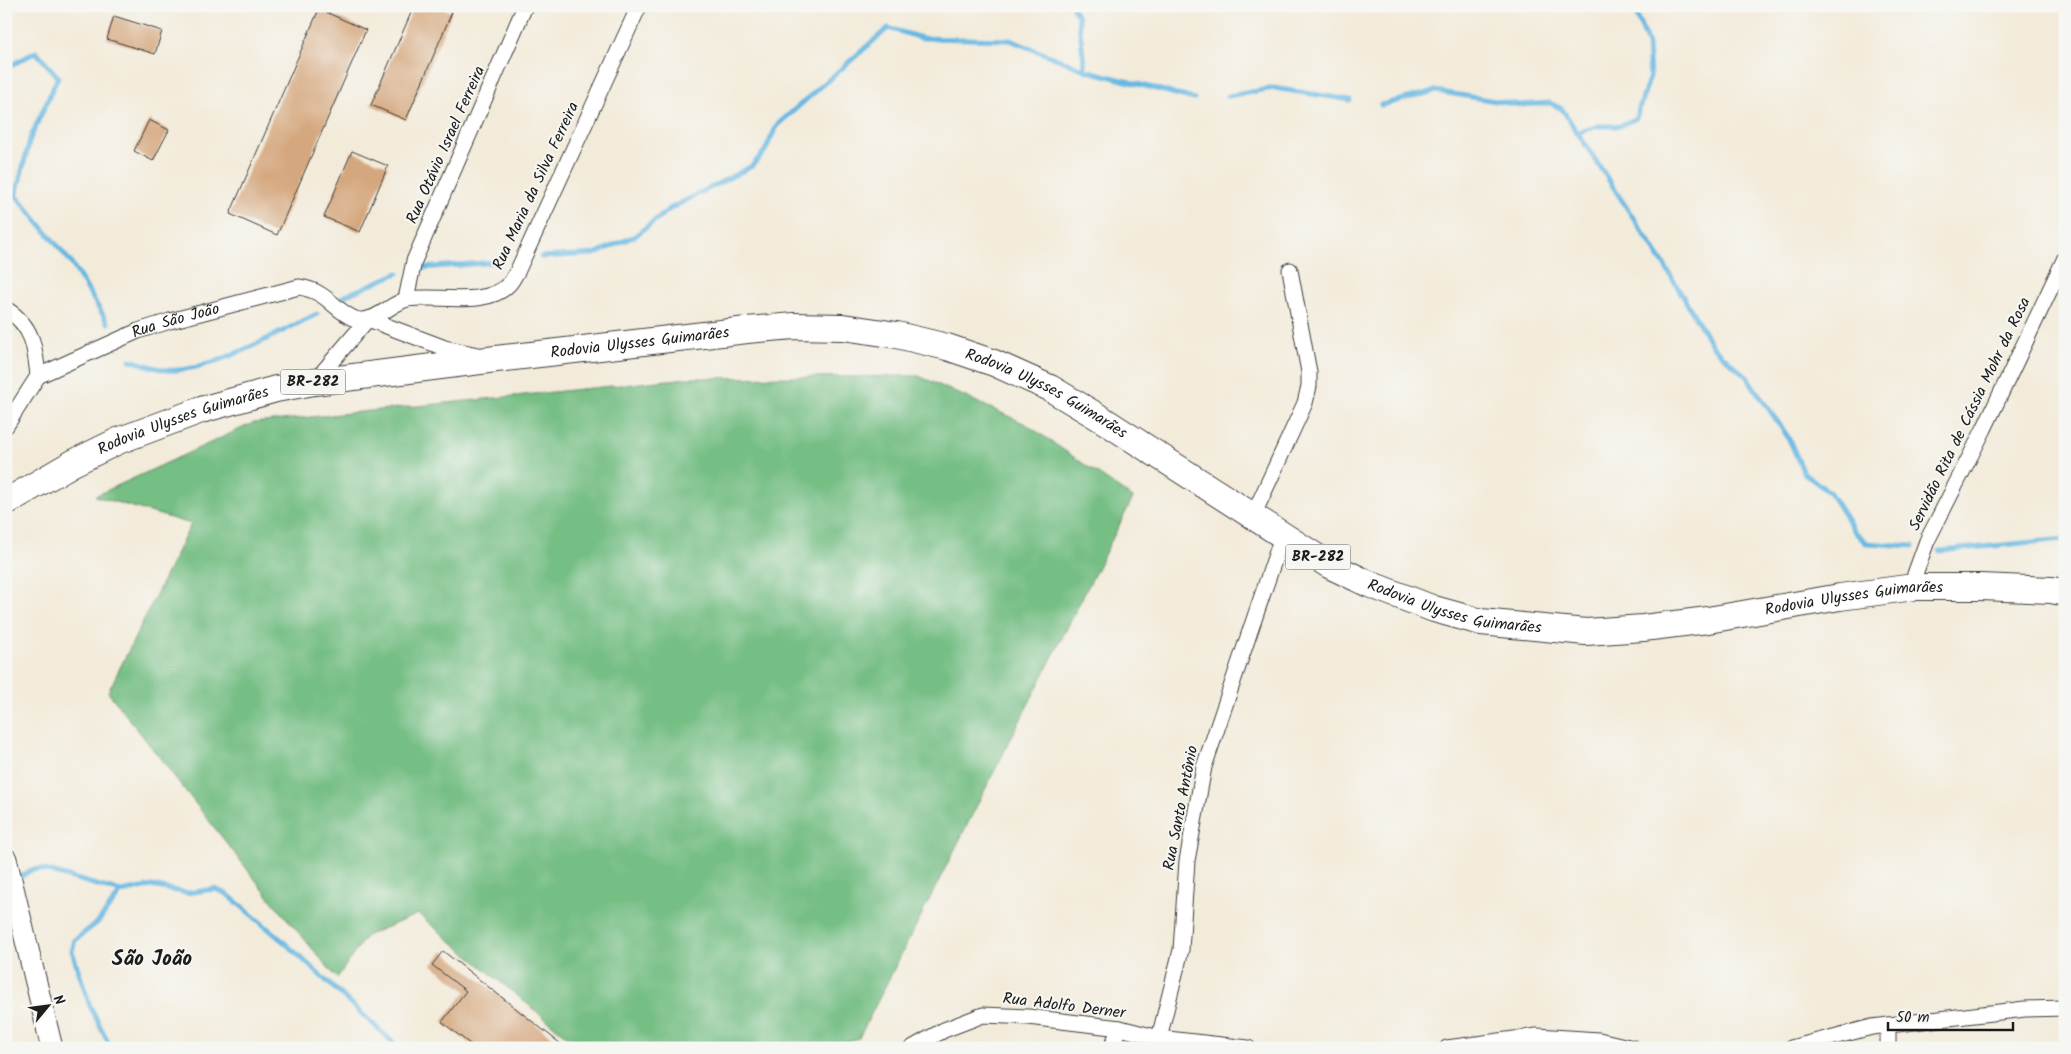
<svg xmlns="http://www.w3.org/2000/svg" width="2071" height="1054" font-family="Kalam,sans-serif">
	<rect width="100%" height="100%" fill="#f6f6f2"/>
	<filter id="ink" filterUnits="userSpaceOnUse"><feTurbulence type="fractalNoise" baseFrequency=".02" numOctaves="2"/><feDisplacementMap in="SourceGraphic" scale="10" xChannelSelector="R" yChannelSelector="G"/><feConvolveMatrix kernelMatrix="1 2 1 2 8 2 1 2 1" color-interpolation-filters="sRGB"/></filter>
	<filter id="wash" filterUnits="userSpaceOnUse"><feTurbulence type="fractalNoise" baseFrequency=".0096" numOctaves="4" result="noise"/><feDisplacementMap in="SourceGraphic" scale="20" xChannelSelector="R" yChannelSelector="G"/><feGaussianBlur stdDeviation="1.12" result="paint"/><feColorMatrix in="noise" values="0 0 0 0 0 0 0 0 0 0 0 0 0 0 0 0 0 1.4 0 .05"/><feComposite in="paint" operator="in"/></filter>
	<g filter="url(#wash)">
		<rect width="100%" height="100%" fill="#f3ebda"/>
		<path fill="#74be84" stroke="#486d50" d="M 919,376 L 1026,424 L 1133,498 L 859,1038 L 828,1048 L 581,1048 L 418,914 L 366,936 L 337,978 L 272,901 L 108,692 L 191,524 L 95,496 L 253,423 L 688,378 Z"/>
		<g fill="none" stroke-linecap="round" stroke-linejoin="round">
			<g stroke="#66b8e2" stroke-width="5">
				<path d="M 1072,6 L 1078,16 L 1085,70"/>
				<path d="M 6,68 L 36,52 L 58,77 L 30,139 L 16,195 L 70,261 L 108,323"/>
				<path d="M 1228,96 L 1274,88 L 1350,100"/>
				<path d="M 1381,105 L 1435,91 L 1520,105 L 1550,103 L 1562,109 L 1665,266 L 1713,347 L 1747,377 L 1788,437 L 1804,473 L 1830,493 L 1855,532 L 1866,543 L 1913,546"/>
				<path d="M 1577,133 L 1598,126 L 1620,126 L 1636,118 L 1650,76 L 1648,44 L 1633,6"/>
				<path d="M 541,257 L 594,254 L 635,236 L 671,208 L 752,166 L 765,151 L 777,125 L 888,28 L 922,38 L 1010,40 L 1085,70 L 1194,99"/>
				<path d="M 422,268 L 497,262"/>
				<path d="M 342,297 L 398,273"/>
				<path d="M 130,360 C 141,363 155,369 167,370 C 211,373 276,333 317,314"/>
				<path d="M 1940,551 L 2065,539"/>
				<path d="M 16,880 L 31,870 L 41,869 L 121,892 L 152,886 L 187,893 L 215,889 L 227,894 L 284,942 L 399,1048"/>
				<path d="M 111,1048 L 90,1006 L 72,951 L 75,940 L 98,922 L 121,892"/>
			</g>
		</g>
		<g id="blocks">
			<g fill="#d5a77e">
				<path d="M 414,6 L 438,6 L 452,12 L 406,120 L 371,105 Z"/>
				<path d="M 319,9 L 366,30 L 277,235 L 230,214 Z"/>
				<path d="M 114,16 L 162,31 L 155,54 L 107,39 Z"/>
				<path d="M 149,120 L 169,130 L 153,161 L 134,151 Z"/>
				<path d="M 352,151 L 388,166 L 360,232 L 324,217 Z"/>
				<path d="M 443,951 L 566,1048 L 475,1048 L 442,1022 L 466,991 L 432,965 Z"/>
			</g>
		</g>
	</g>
	<g filter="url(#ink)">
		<use href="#blocks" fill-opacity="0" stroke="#3c3b38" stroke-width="1"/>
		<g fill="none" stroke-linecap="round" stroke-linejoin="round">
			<defs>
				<g id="street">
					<path d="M 406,299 L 414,261 L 525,6"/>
					<path d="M 6,309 C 33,326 35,347 38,376"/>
					<path d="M 315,381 L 368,319 L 445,348 L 478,355"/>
					<path id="s1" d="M 6,426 L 38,376 L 138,331 L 170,321 L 299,287 C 328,291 334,311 355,319 C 374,325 390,303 408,299 C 436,294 486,308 508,285 C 512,282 514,276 517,272 L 639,6"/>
					<path d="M 1253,516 L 1305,403 L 1309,386 L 1309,372 L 1290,270"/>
					<path d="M 1914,587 L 1915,574 L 1927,541 L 1984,429 L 2065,258"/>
					<path d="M 1159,1038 L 1181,950 L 1187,861 L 1204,767 L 1283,534"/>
					<path d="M 912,1048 L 944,1030 L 983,1015 L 1028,1017 L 1120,1028 L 1159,1038 L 1248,1048"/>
					<path d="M 1111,1048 L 1120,1028"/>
					<path d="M 1447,1048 L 1537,1036 L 1599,1040 L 1633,1048"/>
					<path d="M 1791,1048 L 1872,1027 L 2025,1009 L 2065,1008"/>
					<path d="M 1888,1048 L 1888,1025"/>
				</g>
				<path id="secondary" d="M 6,859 L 52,1048"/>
				<g id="highway">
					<path id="s2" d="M 6,502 L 73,463 L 118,441 L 201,410 L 276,389 L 314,382 L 496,359 L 747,330 L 794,326 L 843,327 L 897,335 L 947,347 L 994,363 L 1050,388 L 1100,418 L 1329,565 L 1369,584 L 1434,609 L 1481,622 L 1586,632 L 1643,628 L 1708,620 L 1840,597 L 1914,587 L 1981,587 L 2052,590 L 2065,593"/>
				</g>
			</defs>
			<use href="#street" stroke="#3c3b38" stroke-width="17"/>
			<use href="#secondary" stroke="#3c3b38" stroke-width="23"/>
			<use href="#highway" stroke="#3c3b38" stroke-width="28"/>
			<use href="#street" stroke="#fff" stroke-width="15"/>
			<use href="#secondary" stroke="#fff" stroke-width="21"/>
			<use href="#highway" stroke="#fff" stroke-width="26"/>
		</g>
	</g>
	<g text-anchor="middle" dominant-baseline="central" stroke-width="4" stroke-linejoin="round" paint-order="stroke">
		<g fill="#f6f6f2" stroke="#5d5d5c" stroke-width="1">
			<rect x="280.5" y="369.5" width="65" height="25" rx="4"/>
			<rect x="1285.5" y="544.5" width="65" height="25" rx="4"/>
		</g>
		<g font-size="15" font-weight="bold" fill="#1c1c1c">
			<text x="313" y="382">BR-282</text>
			<text x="1318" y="557">BR-282</text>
		</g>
		<g font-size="16" fill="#1c1c1c" stroke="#f6f6f2">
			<text transform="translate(446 145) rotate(-66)">Rua Otávio Israel Ferreira</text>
			<text transform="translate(536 186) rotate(-65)">Rua Maria da Silva Ferreira</text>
			<text stroke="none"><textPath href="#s1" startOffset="208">Rua São João</textPath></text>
			<text stroke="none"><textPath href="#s2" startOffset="661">Rodovia Ulysses Guimarães</textPath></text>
			<text stroke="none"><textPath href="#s2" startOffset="1081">Rodovia Ulysses Guimarães</textPath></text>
			<text transform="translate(1970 414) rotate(-64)">Servidão Rita de Cássia Mohr da Rosa</text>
			<text stroke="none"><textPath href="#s2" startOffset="196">Rodovia Ulysses Guimarães</textPath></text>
			<text stroke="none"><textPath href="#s2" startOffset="1951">Rodovia Ulysses Guimarães</textPath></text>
			<text stroke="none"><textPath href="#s2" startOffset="1546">Rodovia Ulysses Guimarães</textPath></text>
			<text transform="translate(1181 808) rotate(-79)">Rua Santo Antônio</text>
			<text transform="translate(1064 1006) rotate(7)">Rua Adolfo Derner</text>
		</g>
		<g font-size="21" font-weight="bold" fill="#1c1c1c" stroke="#f6f6f2">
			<text x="152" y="959">São João</text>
		</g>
	</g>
	<rect width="2071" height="1054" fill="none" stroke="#f6f6f2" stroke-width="25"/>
	<g transform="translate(48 1006) rotate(61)" stroke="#f6f6f2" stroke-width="4" paint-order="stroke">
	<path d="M0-4L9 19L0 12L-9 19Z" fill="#1c1c1c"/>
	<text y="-8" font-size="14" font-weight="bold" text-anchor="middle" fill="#1c1c1c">N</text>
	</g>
	<path d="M1888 1022v8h125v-8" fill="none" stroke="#1c1c1c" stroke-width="2.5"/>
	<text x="1896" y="1022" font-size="15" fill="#1c1c1c" stroke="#f6f6f2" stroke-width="4" paint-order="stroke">50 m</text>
</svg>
